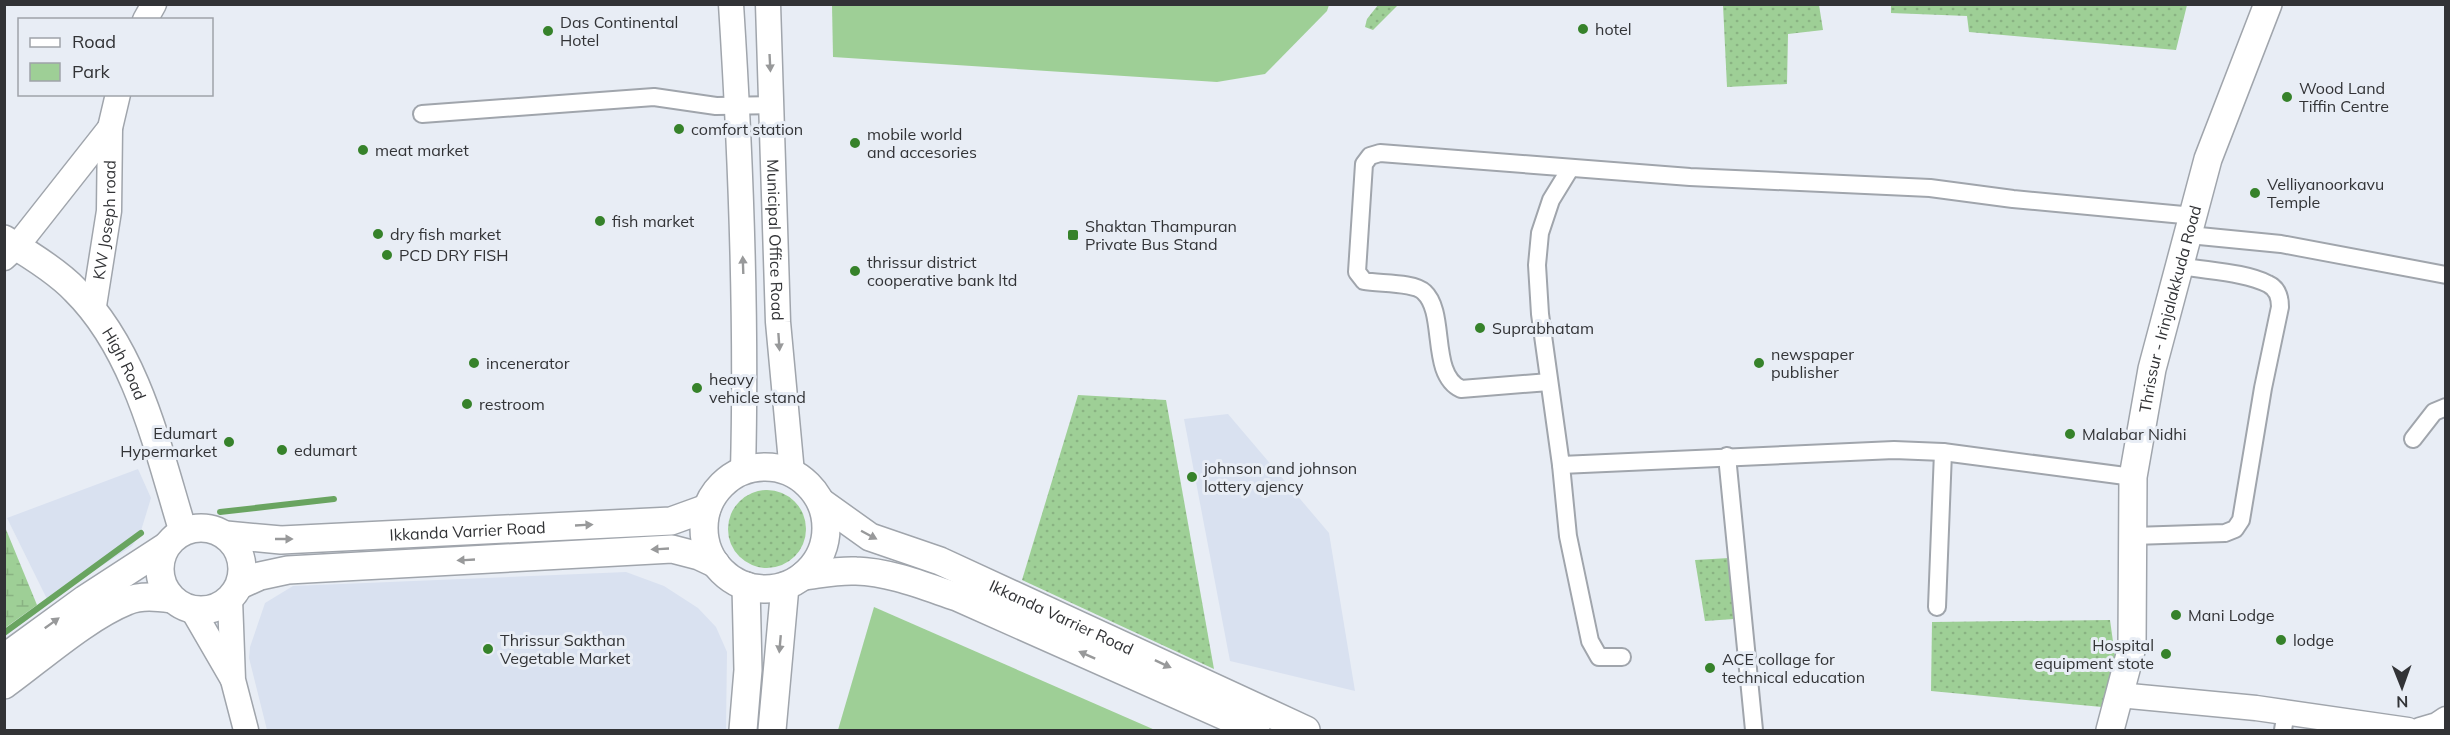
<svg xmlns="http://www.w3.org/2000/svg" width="2450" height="735" font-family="Mulish,sans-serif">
	<defs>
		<pattern id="grass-dots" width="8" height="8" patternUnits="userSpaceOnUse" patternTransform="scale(1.5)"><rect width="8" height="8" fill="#9ecf96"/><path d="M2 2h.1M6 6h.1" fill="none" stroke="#89b282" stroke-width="1.8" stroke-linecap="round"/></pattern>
		<pattern id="wetland-marsh" width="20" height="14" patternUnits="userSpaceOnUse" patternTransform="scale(1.5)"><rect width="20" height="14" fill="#9ecf96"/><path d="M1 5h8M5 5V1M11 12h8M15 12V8" fill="none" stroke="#89b282"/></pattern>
	</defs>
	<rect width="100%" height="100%" fill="#e8edf5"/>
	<g fill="#d9e1f0">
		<path d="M 1228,414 L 1329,533 L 1355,691 L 1230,661 L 1184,419 Z"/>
		<path d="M 138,469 L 151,498 L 140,534 L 132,546 L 48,601 L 7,518 Z"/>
		<path d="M 626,572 L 664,586 L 698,608 L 716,627 L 727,652 L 726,730 L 267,730 L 249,658 L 250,647 L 265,603 L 293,586 Z"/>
	</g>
	<g fill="url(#grass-dots)">
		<path d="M 1378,5 L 1398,5 L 1373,30 L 1365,27 L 1367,19 Z"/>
		<path d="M 1723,5 L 1819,5 L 1823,30 L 1788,34 L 1787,84 L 1727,87 Z"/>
		<path d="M 1891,5 L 1891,4 L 2187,5 L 2176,50 L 1969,32 L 1967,16 L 1891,13 Z"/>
		<path d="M 1078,395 L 1166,400 L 1214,669 L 1022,580 Z"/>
		<circle cx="767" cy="529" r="39"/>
		<path d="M 1729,558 L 1734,619 L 1705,621 L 1695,560 Z"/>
		<path d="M 2110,620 L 2115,656 L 2102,707 L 1931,691 L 1932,622 Z"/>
	</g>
	<path fill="url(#wetland-marsh)" d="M 5,527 L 37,605 L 5,628 L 4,628 Z"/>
	<g fill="#9ecf96">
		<path d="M 832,5 L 832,4 L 1329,5 L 1327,11 L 1265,74 L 1217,82 L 833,57 Z"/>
		<path d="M 874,607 L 1155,730 L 838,730 Z"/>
	</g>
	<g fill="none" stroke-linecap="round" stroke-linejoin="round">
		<g stroke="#69a460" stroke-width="6">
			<path d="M 220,512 L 334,499"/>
			<path d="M 4,633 L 141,533"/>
		</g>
		<defs>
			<g id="street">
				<path d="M 422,114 L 654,97 L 716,106 L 772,105"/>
				<path d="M 1570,169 L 1551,200 L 1540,233 L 1537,265 L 1540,314 L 1561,465 L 1894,450 L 1943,452 L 2133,477"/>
				<path d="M 2189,235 L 2281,244 L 2446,275"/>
				<path d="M 1549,382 L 1461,389 C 1429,374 1447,313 1424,292 C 1414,282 1379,284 1364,281 L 1357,272 L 1364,164 L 1370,156 L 1380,153 L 1690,177 L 1930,188 L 2013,199 L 2194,216"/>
				<path d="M 2413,439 L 2434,412 L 2446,407"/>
				<path d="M 1727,456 L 1754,730"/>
				<path d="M 1561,465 L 1568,536 L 1590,641 L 1599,657 L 1622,657"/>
				<path d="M 2133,536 L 2225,533 L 2235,529 L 2241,520 L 2263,388 L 2280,307 C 2280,297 2277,288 2268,284 C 2245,272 2206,271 2181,266"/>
				<path d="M 1937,607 L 1943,452"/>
				<path d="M 2283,730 L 2286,712"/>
			</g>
			<g id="secondary">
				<path d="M 731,4 C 741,160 747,316 743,471"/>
				<path id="s1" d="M 768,4 L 778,322 L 792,473"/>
				<path d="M 145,20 L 154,4"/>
				<path d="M 4,258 L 17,246 L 110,128"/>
				<path id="s2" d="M 93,312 L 109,211 L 110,128 L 118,94"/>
				<path d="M 230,599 L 233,680 L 246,730"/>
				<path d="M 192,609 L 232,678"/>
				<path d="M 2119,695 L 2256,708 L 2408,730"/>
				<path d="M 2420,730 L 2437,725 L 2446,719"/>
			</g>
			<g id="primary">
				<path id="s3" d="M 4,239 C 26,252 58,272 75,290 C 137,351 158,450 183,531"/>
				<circle cx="765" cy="528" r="61"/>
				<path id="s4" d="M 821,502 L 870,537 L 940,561 L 1306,730"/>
				<circle cx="201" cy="569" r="41"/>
				<path id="s5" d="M 226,535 L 281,540 L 671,521 L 707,508"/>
				<path d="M 803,576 C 820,574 838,570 856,571 C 890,572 924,586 957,597 L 1256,730"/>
				<path d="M 240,585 L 260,576 L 288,570 L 672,549 L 699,556 L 716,564"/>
				<path d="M 4,658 L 85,599 L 165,547"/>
				<path d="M 4,685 C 40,659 87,617 127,601 C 141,595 157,597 172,599"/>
				<path d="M 743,730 L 748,670 L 746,586"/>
				<path d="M 772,730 L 785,586"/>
				<path id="s6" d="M 2110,730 L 2132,647 L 2133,477 L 2152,369 L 2208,159 L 2268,4"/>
			</g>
		</defs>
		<use href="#street" stroke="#a0a5ac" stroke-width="20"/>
		<use href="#secondary" stroke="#a0a5ac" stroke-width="27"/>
		<use href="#primary" stroke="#a0a5ac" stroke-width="30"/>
		<use href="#street" stroke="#fff" stroke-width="16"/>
		<use href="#secondary" stroke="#fff" stroke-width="24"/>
		<use href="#primary" stroke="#fff" stroke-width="27"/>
	</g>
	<defs><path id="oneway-solid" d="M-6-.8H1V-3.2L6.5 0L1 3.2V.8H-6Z" transform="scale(1.5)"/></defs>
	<g fill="#98999a">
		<use href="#oneway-solid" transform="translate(770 63) rotate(87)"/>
		<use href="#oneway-solid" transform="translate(743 265) rotate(-92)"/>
		<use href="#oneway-solid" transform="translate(779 342) rotate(86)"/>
		<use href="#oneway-solid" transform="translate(584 525) rotate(-3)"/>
		<use href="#oneway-solid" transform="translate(869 535) rotate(28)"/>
		<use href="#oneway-solid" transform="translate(284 539)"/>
		<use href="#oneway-solid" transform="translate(660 549) rotate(177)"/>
		<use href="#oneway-solid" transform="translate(466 560) rotate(177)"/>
		<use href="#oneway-solid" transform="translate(52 623) rotate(-36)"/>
		<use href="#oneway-solid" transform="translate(780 644) rotate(95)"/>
		<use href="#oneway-solid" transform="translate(1087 655) rotate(-156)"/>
		<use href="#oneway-solid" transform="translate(1163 664) rotate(25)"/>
	</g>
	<g fill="#36822a" stroke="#e8edf5" stroke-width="2">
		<circle cx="1583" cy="29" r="6"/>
		<circle cx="548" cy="31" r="6"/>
		<circle cx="2287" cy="97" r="6"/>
		<circle cx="679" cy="129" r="6"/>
		<circle cx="855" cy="143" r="6"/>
		<circle cx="363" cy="150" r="6"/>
		<circle cx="2255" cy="193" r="6"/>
		<circle cx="600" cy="221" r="6"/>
		<circle cx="378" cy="234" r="6"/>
		<rect x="1067" y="229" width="12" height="12" rx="3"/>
		<circle cx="387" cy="255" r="6"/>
		<circle cx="855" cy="271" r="6"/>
		<circle cx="1480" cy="328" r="6"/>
		<circle cx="474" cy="363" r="6"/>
		<circle cx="1759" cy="363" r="6"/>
		<circle cx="697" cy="388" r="6"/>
		<circle cx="467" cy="404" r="6"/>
		<circle cx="2070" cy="434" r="6"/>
		<circle cx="229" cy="442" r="6"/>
		<circle cx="282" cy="450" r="6"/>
		<circle cx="1192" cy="477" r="6"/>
		<circle cx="2176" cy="615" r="6"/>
		<circle cx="2281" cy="640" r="6"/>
		<circle cx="488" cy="649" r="6"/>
		<circle cx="2166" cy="654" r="6"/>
		<circle cx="1710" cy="668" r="6"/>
	</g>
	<g text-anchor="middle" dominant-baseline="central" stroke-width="6" stroke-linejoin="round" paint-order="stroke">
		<g font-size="16" fill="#323336" stroke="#e8edf5" text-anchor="start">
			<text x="560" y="22">Das Continental<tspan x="560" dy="18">Hotel</tspan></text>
			<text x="1595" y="29">hotel</text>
			<text x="2299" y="88">Wood Land<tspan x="2299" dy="18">Tiffin Centre</tspan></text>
			<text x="691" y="129">comfort station</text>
			<text x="867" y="134">mobile world<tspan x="867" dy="18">and accesories</tspan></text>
			<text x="375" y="150">meat market</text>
			<text x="2267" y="184">Velliyanoorkavu<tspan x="2267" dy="18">Temple</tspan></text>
			<text x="612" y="221">fish market</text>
			<text x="1085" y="226">Shaktan Thampuran<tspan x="1085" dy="18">Private Bus Stand</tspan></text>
			<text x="390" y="234">dry fish market</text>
			<text x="399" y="255">PCD DRY FISH</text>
			<text x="867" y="262">thrissur district<tspan x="867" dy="18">cooperative bank ltd</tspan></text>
			<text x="1492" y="328">Suprabhatam</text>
			<text x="1771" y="354">newspaper<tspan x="1771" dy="18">publisher</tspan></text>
			<text x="486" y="363">incenerator</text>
			<text x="709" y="379">heavy<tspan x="709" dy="18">vehicle stand</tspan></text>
			<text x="479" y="404">restroom</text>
			<text x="217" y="433" text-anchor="end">Edumart<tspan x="217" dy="18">Hypermarket</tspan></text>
			<text x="2082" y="434">Malabar Nidhi</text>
			<text x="294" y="450">edumart</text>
			<text x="1204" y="468">johnson and johnson<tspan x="1204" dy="18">lottery ajency</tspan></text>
			<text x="2188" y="615">Mani Lodge</text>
			<text x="500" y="640">Thrissur Sakthan<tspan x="500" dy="18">Vegetable Market</tspan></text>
			<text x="2293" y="640">lodge</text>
			<text x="2154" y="645" text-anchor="end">Hospital<tspan x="2154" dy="18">equipment stote</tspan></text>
			<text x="1722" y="659">ACE collage for<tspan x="1722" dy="18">technical education</tspan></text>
		</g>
		<g font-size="16" fill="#323336" stroke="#e8edf5">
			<text stroke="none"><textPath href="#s2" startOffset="93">KW Joseph road</textPath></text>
			<text stroke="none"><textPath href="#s1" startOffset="236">Municipal Office Road</textPath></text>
			<text stroke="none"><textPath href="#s6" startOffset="428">Thrissur - Irinjalakkuda Road</textPath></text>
			<text stroke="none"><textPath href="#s3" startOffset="177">High Road</textPath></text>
			<text stroke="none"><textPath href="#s5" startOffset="242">Ikkanda Varrier Road</textPath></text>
			<text stroke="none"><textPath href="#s4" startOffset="268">Ikkanda Varrier Road</textPath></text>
		</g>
	</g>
	<rect width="2450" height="735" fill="none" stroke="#323336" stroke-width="12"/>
	<rect x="18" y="18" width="195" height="78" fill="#e8edf5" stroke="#9fa3a9" stroke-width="1.5"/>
	<rect x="30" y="38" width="30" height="9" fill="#ffffff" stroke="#9fa3a9" stroke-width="1.5"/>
	<text x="72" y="48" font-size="18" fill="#323336">Road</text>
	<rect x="30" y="63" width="30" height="18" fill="#9ecf96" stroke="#9fa3a9" stroke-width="1.5"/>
	<text x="72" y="78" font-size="18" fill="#323336">Park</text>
	<g transform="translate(2402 687) rotate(179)" stroke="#e8edf5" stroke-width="4.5" paint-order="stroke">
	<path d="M0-4.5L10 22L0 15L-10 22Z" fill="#323336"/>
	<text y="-9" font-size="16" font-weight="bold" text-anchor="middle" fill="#323336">N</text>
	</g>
</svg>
